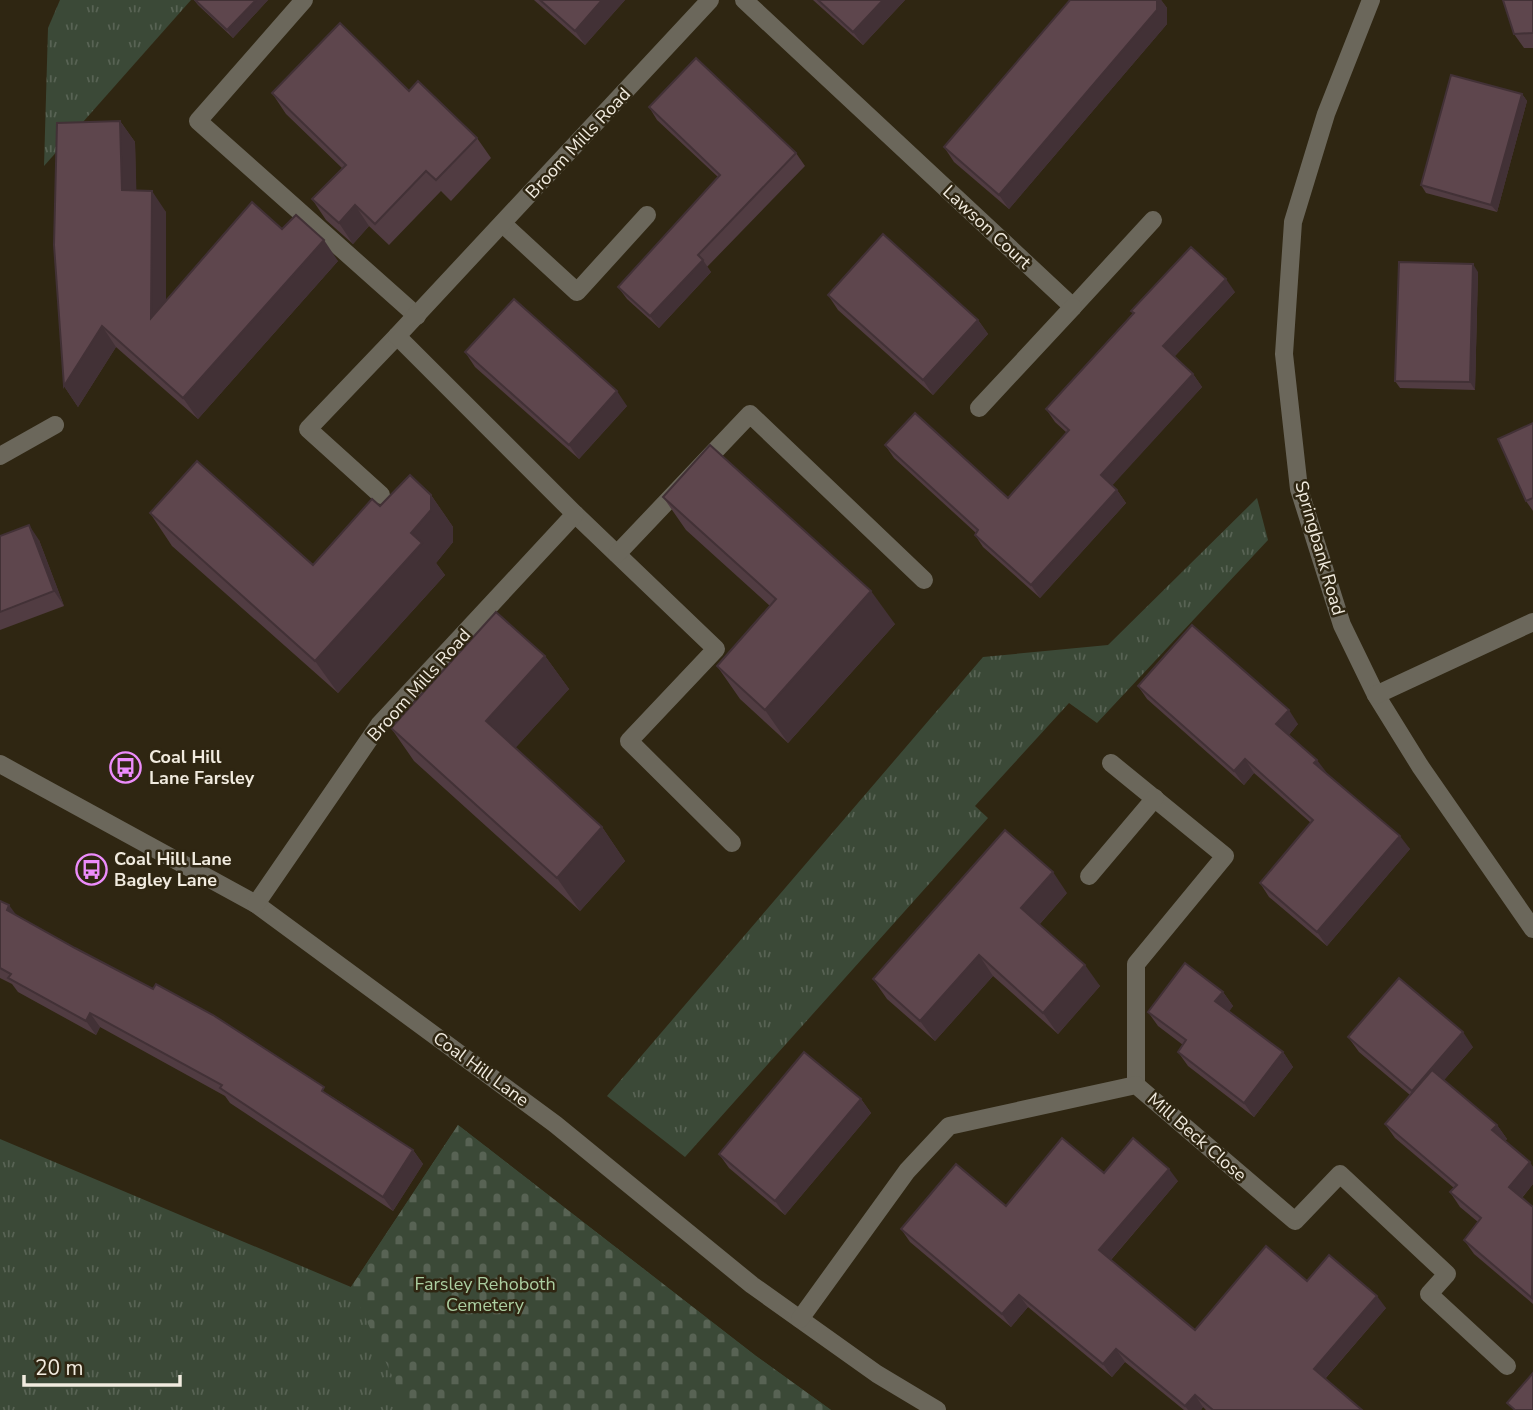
<svg xmlns="http://www.w3.org/2000/svg" width="1533" height="1410" font-family="'Nunito Sans',sans-serif">
	<defs>
		<pattern id="grass-tufts" width="24" height="20" patternUnits="userSpaceOnUse" patternTransform="scale(1.75)"><rect width="24" height="20" fill="#3b4937"/><path d="M3 7l-1-3M5 7V3M7 7l1-3M15 17l-1-3M17 17v-4M19 17l1-3" fill="none" stroke="#586354"/></pattern>
		<pattern id="cemetery-stones" width="16" height="16" patternUnits="userSpaceOnUse" patternTransform="scale(1.75)"><rect width="16" height="16" fill="#3b4937"/><path d="M2 7V4a2 2 0 0 1 4 0v3zM10 15v-3a2 2 0 0 1 4 0v3z" fill="#586354"/></pattern>
	</defs>
	<rect width="100%" height="100%" fill="#2f2612"/>
	<g fill="url(#grass-tufts)">
		<path d="M 60,0 L 191,0 L 44,166 L 48,28 Z"/>
		<path d="M 1257,498 L 1268,540 L 1097,723 L 1069,703 L 975,806 L 988,818 L 685,1157 L 607,1096 L 983,657 L 1108,645 Z"/>
		<path d="M 458,1125 L 756,1356 L 831,1410 L 0,1410 L 0,1139 L 351,1287 Z"/>
	</g>
	<path fill="url(#cemetery-stones)" d="M 458,1125 L 756,1356 L 831,1410 L 408,1410 L 351,1287 Z"/>
	<g fill="none" stroke-linecap="round" stroke-linejoin="round">
		<g stroke="#6b675b" stroke-width="18">
			<path d="M 304,0 L 198,121 L 417,316"/>
			<path d="M 744,0 L 1073,307 L 1153,220"/>
			<path d="M 1371,0 L 1326,114 L 1293,222 L 1284,354 L 1299,489 L 1342,625 L 1376,695 L 1420,766 L 1533,929"/>
			<path d="M 503,224 L 577,292 L 647,215"/>
			<path d="M 979,408 L 1073,307"/>
			<path d="M 0,456 L 55,425"/>
			<path d="M 381,495 L 308,429 L 397,336"/>
			<path d="M 575,514 L 716,649 L 629,741 L 732,843"/>
			<path d="M 617,554 L 750,414 L 924,580"/>
			<path d="M 1376,695 L 1533,622"/>
			<path d="M 1111,763 L 1225,856 L 1136,964 L 1136,1085"/>
			<path d="M 0,764 L 256,904 L 555,1124 L 752,1285 L 877,1374 L 937,1410"/>
			<path d="M 1089,876 L 1155,798"/>
			<path d="M 256,904 L 379,725 L 575,514 L 397,336 L 710,0"/>
			<path d="M 800,1319 L 907,1171 L 949,1126 L 1136,1085 L 1295,1221 L 1340,1174 L 1447,1274 L 1429,1294 L 1507,1366"/>
		</g>
	</g>
	<g fill="#513c42">
		<path d="M 194,0 L 268,0 L 233,38 L 198,5 Z"/>
		<path d="M 534,0 L 625,0 L 585,45 Z"/>
		<path d="M 813,0 L 905,0 L 863,45 Z"/>
		<path d="M 1070,0 L 1161,0 L 1167,8 L 1167,24 L 1009,209 L 954,162 L 944,147 Z"/>
		<path d="M 1533,0 L 1533,48 L 1524,48 L 1514,34 Z"/>
		<path d="M 409,91 L 477,138 L 491,158 L 451,201 L 441,191 L 389,245 L 369,226 L 353,244 L 326,220 L 312,199 L 342,168 L 286,114 L 272,93 Z"/>
		<path d="M 1522,94 L 1527,101 L 1497,212 L 1426,193 L 1421,185 Z"/>
		<path d="M 649,107 L 796,153 L 805,166 L 707,267 L 711,272 L 659,328 L 627,299 L 618,287 L 718,177 L 657,120 Z"/>
		<path d="M 120,121 L 135,142 L 136,191 L 166,212 L 166,301 L 282,229 L 338,261 L 198,419 L 116,347 L 78,407 L 64,386 Z"/>
		<path d="M 1478,272 L 1475,390 L 1400,388 L 1395,381 Z"/>
		<path d="M 1235,292 L 1174,357 L 1193,374 L 1202,387 L 1112,485 L 1117,490 L 1126,503 L 1040,598 L 983,547 L 975,535 L 976,533 L 894,458 L 885,445 L 1008,498 L 1067,433 L 1055,422 L 1046,409 L 1133,313 L 1131,311 Z"/>
		<path d="M 828,295 L 978,320 L 988,334 L 933,395 L 838,310 Z"/>
		<path d="M 465,352 L 627,406 L 579,459 L 475,367 Z"/>
		<path d="M 1533,423 L 1533,511 L 1526,501 Z"/>
		<path d="M 431,495 L 453,527 L 453,542 L 436,563 L 445,575 L 338,693 L 172,546 L 150,513 L 313,565 L 380,506 Z"/>
		<path d="M 663,497 L 895,624 L 788,743 L 740,699 L 717,666 L 770,606 L 686,530 Z"/>
		<path d="M 0,536 L 39,540 L 64,606 L 0,630 Z"/>
		<path d="M 545,656 L 569,689 L 515,748 L 602,827 L 625,861 L 580,911 L 414,761 L 391,728 Z"/>
		<path d="M 1138,686 L 1298,724 L 1289,735 L 1326,773 L 1410,849 L 1327,946 L 1269,897 L 1260,883 L 1311,823 L 1254,773 L 1244,785 L 1147,699 Z"/>
		<path d="M 1067,893 L 1039,925 L 1100,986 L 1058,1034 L 993,976 L 935,1041 L 887,999 L 873,979 Z"/>
		<path d="M 0,901 L 16,915 L 331,1096 L 413,1150 L 423,1164 L 393,1211 L 230,1103 L 225,1096 L 100,1027 L 96,1035 L 18,992 L 12,984 L 0,978 Z"/>
		<path d="M 1223,992 L 1233,1006 L 1229,1011 L 1283,1052 L 1293,1067 L 1254,1117 L 1188,1066 L 1178,1052 L 1183,1045 L 1158,1026 L 1148,1012 Z"/>
		<path d="M 1348,1037 L 1473,1047 L 1444,1080 L 1497,1125 L 1507,1139 L 1505,1141 L 1533,1167 L 1533,1184 L 1522,1198 L 1533,1207 L 1533,1304 L 1474,1254 L 1464,1240 L 1478,1222 L 1460,1207 L 1450,1192 L 1454,1188 L 1395,1138 L 1385,1124 L 1410,1095 L 1359,1052 Z"/>
		<path d="M 861,1099 L 871,1113 L 785,1215 L 729,1168 L 719,1154 Z"/>
		<path d="M 1104,1173 L 1178,1181 L 1111,1260 L 1195,1330 L 1307,1281 L 1386,1308 L 1325,1379 L 1362,1410 L 1206,1410 L 1203,1407 L 1201,1410 L 1184,1410 L 1125,1362 L 1112,1377 L 1028,1307 L 1011,1327 L 910,1242 L 901,1229 L 1006,1206 Z"/>
	</g>
	<g fill="#423136">
		<path d="M 256,0 L 268,0 L 233,38 L 227,30 Z"/>
		<path d="M 602,0 L 625,0 L 585,45 L 575,31 Z"/>
		<path d="M 883,0 L 905,0 L 863,45 L 853,32 Z"/>
		<path d="M 1157,0 L 1161,0 L 1167,8 L 1167,24 L 1009,209 L 999,195 Z"/>
		<path d="M 1522,94 L 1527,101 L 1497,212 L 1491,205 Z"/>
		<path d="M 120,121 L 135,142 L 137,211 L 122,190 Z"/>
		<path d="M 152,191 L 166,212 L 166,338 L 151,318 Z"/>
		<path d="M 355,205 L 369,226 L 353,244 L 339,223 Z"/>
		<path d="M 324,240 L 338,261 L 198,419 L 183,398 Z"/>
		<path d="M 703,260 L 711,272 L 659,328 L 650,316 Z"/>
		<path d="M 1473,264 L 1478,272 L 1475,390 L 1470,382 Z"/>
		<path d="M 1226,279 L 1235,292 L 1172,359 L 1163,346 Z"/>
		<path d="M 978,320 L 988,334 L 933,395 L 923,380 Z"/>
		<path d="M 102,326 L 116,347 L 78,407 L 64,386 Z"/>
		<path d="M 1193,374 L 1202,387 L 1110,488 L 1101,475 Z"/>
		<path d="M 617,391 L 627,406 L 579,459 L 569,445 Z"/>
		<path d="M 1117,490 L 1126,503 L 1040,598 L 1031,585 Z"/>
		<path d="M 431,495 L 453,527 L 453,542 L 436,563 L 445,575 L 338,693 L 315,661 Z"/>
		<path d="M 29,525 L 39,540 L 64,606 L 54,591 Z"/>
		<path d="M 871,591 L 895,624 L 788,743 L 765,710 Z"/>
		<path d="M 545,656 L 569,689 L 509,755 L 486,721 Z"/>
		<path d="M 1289,710 L 1298,724 L 1286,738 L 1276,724 Z"/>
		<path d="M 1245,759 L 1254,773 L 1244,785 L 1234,771 Z"/>
		<path d="M 1317,760 L 1327,773 L 1314,763 Z"/>
		<path d="M 602,827 L 625,861 L 580,911 L 557,878 Z"/>
		<path d="M 1400,836 L 1410,849 L 1327,946 L 1317,932 Z"/>
		<path d="M 1053,872 L 1067,893 L 1035,929 L 1021,908 Z"/>
		<path d="M 9,905 L 20,920 L 7,910 Z"/>
		<path d="M 979,955 L 993,976 L 935,1041 L 920,1021 Z"/>
		<path d="M 1085,965 L 1100,986 L 1058,1034 L 1043,1013 Z"/>
		<path d="M 1223,992 L 1233,1006 L 1226,1016 L 1215,1001 Z"/>
		<path d="M 90,1013 L 100,1027 L 96,1035 L 86,1021 Z"/>
		<path d="M 1463,1032 L 1473,1047 L 1422,1105 L 1412,1091 Z"/>
		<path d="M 1283,1052 L 1293,1067 L 1254,1117 L 1244,1103 Z"/>
		<path d="M 861,1099 L 871,1113 L 785,1215 L 775,1201 Z"/>
		<path d="M 1497,1125 L 1507,1139 L 1502,1144 L 1492,1130 Z"/>
		<path d="M 413,1150 L 423,1164 L 393,1211 L 383,1197 Z"/>
		<path d="M 1530,1162 L 1533,1167 L 1533,1184 L 1519,1201 L 1509,1187 Z"/>
		<path d="M 1169,1169 L 1178,1181 L 1108,1263 L 1099,1250 Z"/>
		<path d="M 1019,1295 L 1028,1307 L 1011,1327 L 1002,1314 Z"/>
		<path d="M 1377,1296 L 1386,1308 L 1322,1382 L 1314,1369 Z"/>
		<path d="M 1116,1349 L 1125,1362 L 1112,1377 L 1103,1364 Z"/>
		<path d="M 1195,1395 L 1203,1407 L 1201,1410 L 1188,1410 L 1185,1406 Z"/>
	</g>
	<g fill="#5e464d" stroke="#423136" stroke-width="2">
		<path d="M 195,0 L 256,0 L 227,30 Z"/>
		<path d="M 540,0 L 602,0 L 575,31 Z"/>
		<path d="M 818,0 L 883,0 L 853,32 Z"/>
		<path d="M 1070,0 L 1157,0 L 1157,10 L 999,195 L 944,147 Z"/>
		<path d="M 1503,0 L 1533,0 L 1533,33 L 1514,34 Z"/>
		<path d="M 340,23 L 409,91 L 418,81 L 477,138 L 436,180 L 426,171 L 375,224 L 355,205 L 339,223 L 312,199 L 346,165 L 272,93 Z"/>
		<path d="M 696,58 L 796,153 L 698,255 L 703,260 L 650,316 L 618,287 L 720,175 L 649,107 Z"/>
		<path d="M 1451,75 L 1522,94 L 1491,205 L 1421,185 Z"/>
		<path d="M 120,121 L 122,190 L 152,191 L 151,318 L 252,202 L 282,229 L 296,215 L 324,240 L 183,398 L 102,326 L 64,386 L 54,245 L 57,123 Z"/>
		<path d="M 883,234 L 978,320 L 923,380 L 828,295 Z"/>
		<path d="M 1191,247 L 1226,279 L 1163,346 L 1193,374 L 1101,475 L 1117,490 L 1031,585 L 975,535 L 978,530 L 885,445 L 915,413 L 1008,498 L 1069,430 L 1046,409 L 1134,313 L 1131,311 Z"/>
		<path d="M 1399,262 L 1473,264 L 1470,382 L 1395,381 Z"/>
		<path d="M 514,299 L 617,391 L 569,445 L 465,352 Z"/>
		<path d="M 1533,423 L 1533,498 L 1526,501 L 1498,439 Z"/>
		<path d="M 710,445 L 871,591 L 765,710 L 717,666 L 776,599 L 663,497 Z"/>
		<path d="M 197,461 L 313,565 L 372,499 L 380,506 L 410,475 L 431,495 L 431,510 L 411,533 L 422,543 L 315,661 L 150,513 Z"/>
		<path d="M 29,525 L 54,591 L 0,612 L 0,536 Z"/>
		<path d="M 496,612 L 545,656 L 486,721 L 602,827 L 557,878 L 391,728 Z"/>
		<path d="M 1192,625 L 1289,710 L 1276,724 L 1317,760 L 1314,763 L 1400,836 L 1317,932 L 1260,883 L 1313,820 L 1245,759 L 1234,771 L 1138,686 Z"/>
		<path d="M 1005,830 L 1053,872 L 1021,908 L 1085,965 L 1043,1013 L 979,955 L 920,1021 L 873,979 Z"/>
		<path d="M 0,901 L 9,905 L 7,910 L 75,948 L 153,989 L 156,984 L 213,1015 L 324,1087 L 322,1091 L 413,1150 L 383,1197 L 220,1088 L 222,1085 L 90,1013 L 86,1021 L 8,978 L 11,974 L 0,968 Z"/>
		<path d="M 1185,963 L 1223,992 L 1215,1001 L 1283,1052 L 1244,1103 L 1178,1052 L 1186,1040 L 1148,1012 Z"/>
		<path d="M 1399,978 L 1463,1032 L 1412,1091 L 1348,1037 Z"/>
		<path d="M 804,1052 L 861,1099 L 775,1201 L 719,1154 Z"/>
		<path d="M 1432,1070 L 1497,1125 L 1492,1130 L 1530,1162 L 1509,1187 L 1533,1207 L 1532,1298 L 1464,1240 L 1481,1218 L 1450,1192 L 1457,1185 L 1385,1124 Z"/>
		<path d="M 1062,1138 L 1104,1173 L 1133,1138 L 1169,1169 L 1099,1250 L 1195,1330 L 1266,1246 L 1307,1281 L 1329,1255 L 1377,1296 L 1314,1369 L 1362,1410 L 1213,1410 L 1195,1395 L 1185,1406 L 1116,1349 L 1103,1364 L 1019,1295 L 1002,1314 L 901,1229 L 956,1164 L 1006,1206 Z"/>
		<path d="M 1533,1373 L 1533,1410 L 1515,1410 L 1507,1403 Z"/>
	</g>
	<defs>
		<symbol id="bus-ring" viewBox="-11 -11 22 22"><circle r="9.5" fill="#2f2612" stroke="#ec8cfb" stroke-width="1.5"/><path d="M-5-6H5V4H4V6H2V4H-2V6H-4V4H-5ZM-3.5-4V0h7V-4ZM-3.5 1.2v1.5H-2V1.2ZM2 1.2v1.5H3.5V1.2Z" fill="#ec8cfb"/></symbol>
	</defs>
	<g fill-rule="evenodd">
		<use href="#bus-ring" x="108" y="750" width="35" height="35"/>
		<use href="#bus-ring" x="74" y="852" width="35" height="35"/>
	</g>
	<g text-anchor="middle" dominant-baseline="central" stroke-width="5" stroke-linejoin="round" paint-order="stroke">
		<g font-size="18" fill="#f1ebdf" stroke="#2f2612">
			<text transform="translate(578 143) rotate(-47)">Broom Mills Road</text>
			<text transform="translate(987 227) rotate(43)">Lawson Court</text>
			<text transform="translate(1320 548) rotate(74)">Springbank Road</text>
			<text transform="translate(419 685) rotate(-48)">Broom Mills Road</text>
			<text transform="translate(481 1069) rotate(36)">Coal Hill Lane</text>
			<text transform="translate(1197 1137) rotate(41)">Mill Beck Close</text>
		</g>
		<g font-size="18" font-weight="bold" fill="#f1ebdf" stroke="#2f2612" text-anchor="start">
			<text x="149" y="757">Coal Hill<tspan x="149" dy="21">Lane Farsley</tspan></text>
			<text x="114" y="859">Coal Hill Lane<tspan x="114" dy="21">Bagley Lane</tspan></text>
		</g>
		<g font-size="18" fill="#accfa1" stroke="#2f2612">
			<text x="485" y="1284">Farsley Rehoboth<tspan x="485" dy="21">Cemetery</tspan></text>
		</g>
	</g>
	<path d="M24 1375v10h156v-10" fill="none" stroke="#f1ebdf" stroke-width="3.5"/>
	<text x="35" y="1375" font-size="21" fill="#f1ebdf" stroke="#2f2612" stroke-width="5" paint-order="stroke">20 m</text>
</svg>
